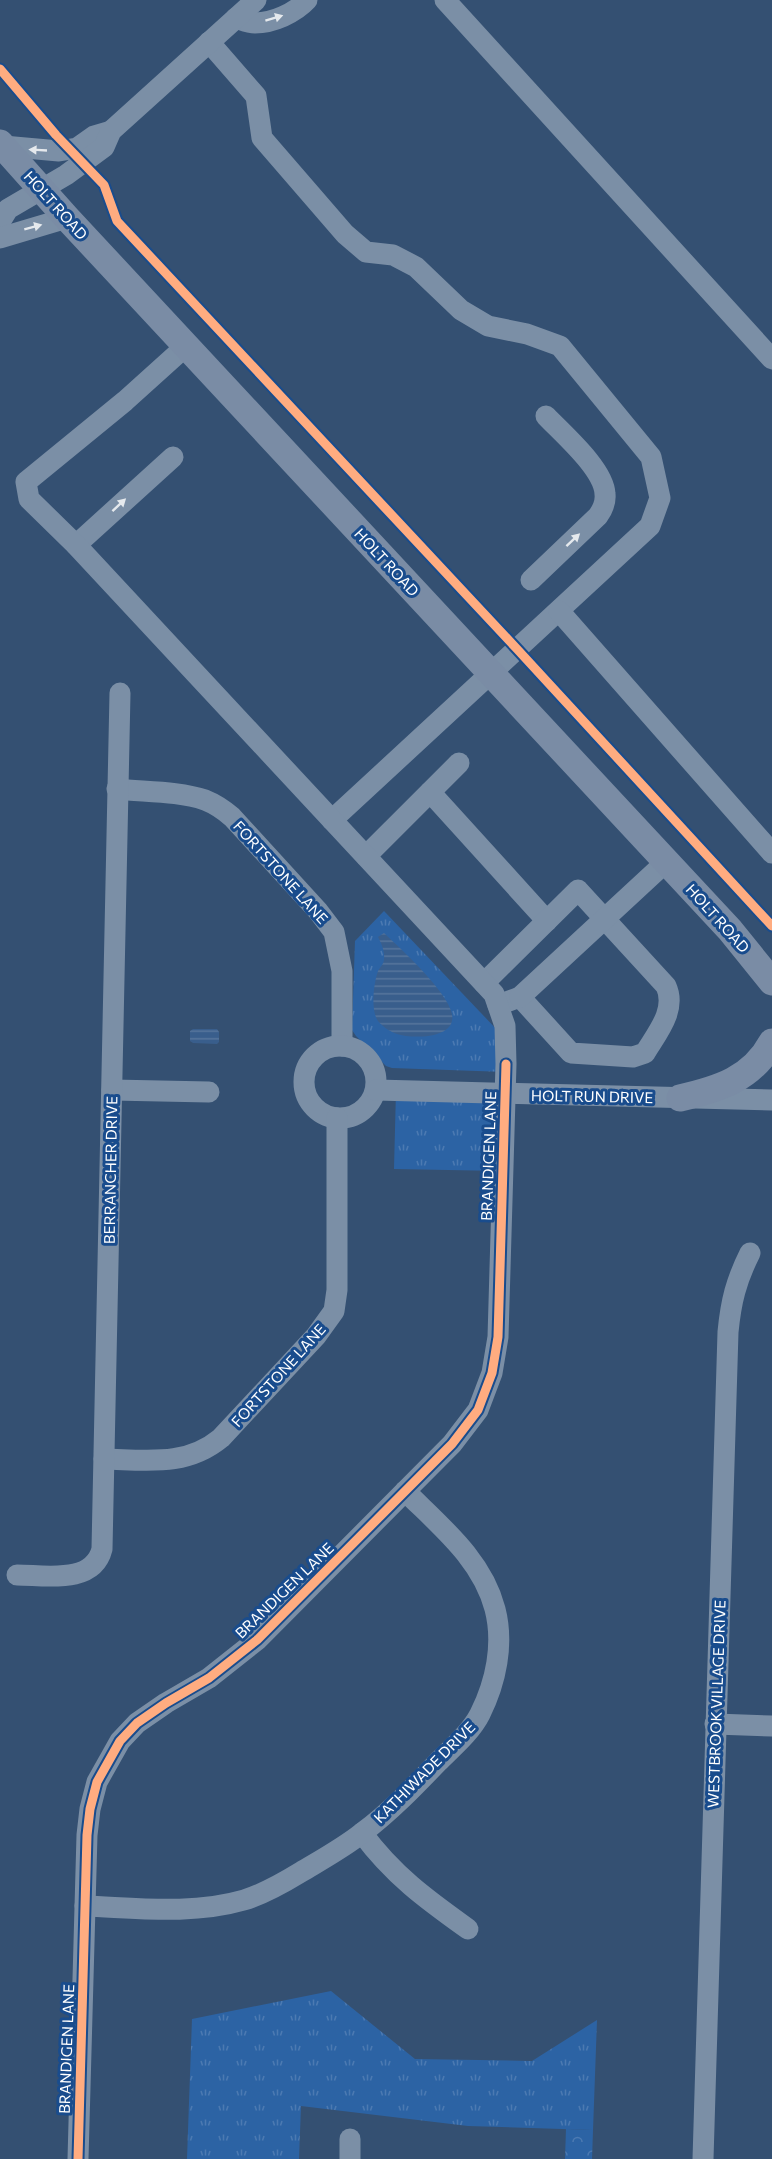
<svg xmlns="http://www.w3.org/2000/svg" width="772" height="2159" font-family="Commissioner,sans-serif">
	<defs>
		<pattern id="grass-tufts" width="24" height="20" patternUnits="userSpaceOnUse" patternTransform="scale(1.5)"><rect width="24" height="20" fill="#2c63a4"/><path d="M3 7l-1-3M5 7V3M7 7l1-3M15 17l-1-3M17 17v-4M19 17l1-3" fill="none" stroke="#4c7ab2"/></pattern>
		<pattern id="forest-crowns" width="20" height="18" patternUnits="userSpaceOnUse" patternTransform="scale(1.5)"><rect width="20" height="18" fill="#2c63a4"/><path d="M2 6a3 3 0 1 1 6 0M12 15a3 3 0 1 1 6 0" fill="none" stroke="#4c7ab2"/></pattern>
		<pattern id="water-rules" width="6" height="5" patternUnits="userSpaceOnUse" patternTransform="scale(1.5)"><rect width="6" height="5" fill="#395e8c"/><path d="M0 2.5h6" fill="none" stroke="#57769d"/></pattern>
	</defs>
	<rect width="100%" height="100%" fill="#345072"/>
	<g fill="url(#grass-tufts)">
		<path d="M 384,911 L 500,1033 L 506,1072 L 392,1068 L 386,1066 L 356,1036 L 352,1030 L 355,941 Z"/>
		<path d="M 396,1091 L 505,1094 L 503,1171 L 394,1169 Z"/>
		<path d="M 331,1991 L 415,2059 L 532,2061 L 597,2020 L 593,2130 L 468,2126 L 301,2106 L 299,2159 L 187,2159 L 192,2019 Z"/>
	</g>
	<path fill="url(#forest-crowns)" d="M 566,2129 L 593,2130 L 592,2159 L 565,2159 Z"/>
	<g fill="url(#water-rules)">
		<path d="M 384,933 C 402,950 447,991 452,1014 C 457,1039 412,1039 397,1034 C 390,1032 382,1026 378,1021 C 370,1010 374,982 378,971 C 380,967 384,964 384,959 C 385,951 381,943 378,937 Z"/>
		<path d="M 193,1029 L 217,1029 L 219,1032 L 219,1042 L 217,1044 L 193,1043 L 190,1041 L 190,1031 Z"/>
	</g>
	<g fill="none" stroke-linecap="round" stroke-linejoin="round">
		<g stroke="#7b8fa6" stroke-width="21">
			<path d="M 445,0 L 772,359"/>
			<path d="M 236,18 C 242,20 249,23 255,23 C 273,23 295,13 307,0"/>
			<path d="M 209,42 L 256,96 L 262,138 L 345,234 L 366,252 L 393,255 L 416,267 L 461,310 L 488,326 L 527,334 L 560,346 L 651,457 L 660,498 L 650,526 L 332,820"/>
			<path d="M 3,146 L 59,151 L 77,148 L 94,136 L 111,131"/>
			<path d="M 0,222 L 8,209 L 66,175 L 104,147 L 111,131 L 256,0"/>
			<path d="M 0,238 L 67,218"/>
			<path d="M 76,545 L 173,457"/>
			<path d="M 531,580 L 598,516 C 603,509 606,503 605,494 C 604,469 563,434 546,416"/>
			<path d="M 559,611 L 772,853"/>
			<path d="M 117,789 C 144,792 179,791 205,800 C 215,804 224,810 232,817 L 318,911 L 334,932 L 342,971 L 342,1046"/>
			<path d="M 430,792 L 547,921"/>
			<path d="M 366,856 L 459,763"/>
			<path d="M 484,983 L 578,890 L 666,986 C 677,1010 657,1033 645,1053 L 633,1057 L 571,1053 L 520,997 L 498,1005"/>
			<path d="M 520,997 L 667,861"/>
			<circle cx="340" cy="1082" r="36"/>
			<path d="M 112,1090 L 209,1092"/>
			<path d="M 376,1090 L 772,1100"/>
			<path d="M 104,1459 C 147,1460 186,1467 221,1438 L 316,1336 L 334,1311 L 337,1290 L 337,1118"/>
			<path d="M 17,1575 C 45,1575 93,1585 102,1549 L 120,693"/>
			<path d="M 715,1724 L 772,1726"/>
			<path d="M 362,1833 C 393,1875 426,1899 468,1929"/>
			<path d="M 85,1906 C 138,1908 192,1915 244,1900 C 264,1894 283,1883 301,1872 C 321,1860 343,1848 362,1833 C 390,1812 414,1787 438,1762 C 452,1748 471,1732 480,1714 C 496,1682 504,1644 495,1609 C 482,1559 440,1526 405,1491"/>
			<path d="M 78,2159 L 87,1835 L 90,1809 L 97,1782 L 120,1741 L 137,1723 L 166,1703 L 209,1678 L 257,1640 L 452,1444 L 478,1410 L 492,1373 L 498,1337 L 506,1064 L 505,1026 L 494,994 L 76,545 L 29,499 L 26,482 L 125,401 L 186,346"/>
			<path d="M 350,2159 L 350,2139"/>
			<path d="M 703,2159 L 728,1332 C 731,1301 736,1281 750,1253"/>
		</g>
		<g stroke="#7a8ca5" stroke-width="27">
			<path d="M 0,143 L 67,218 L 730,930 L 772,982"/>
			<path d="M 680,1098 C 719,1089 752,1079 772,1042"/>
		</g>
		<defs>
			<g id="cycleway">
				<path d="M 0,69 L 56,135 L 104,185 L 117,221 L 517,649 L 772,926"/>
				<path d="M 78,2159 L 87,1835 L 90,1809 L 97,1782 L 120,1741 L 137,1723 L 166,1703 L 209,1678 L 257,1640 L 452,1444 L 478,1410 L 492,1373 L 498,1337 L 506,1064"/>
			</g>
		</defs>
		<use href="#cycleway" stroke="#194c8d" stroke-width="13"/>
		<use href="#cycleway" stroke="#ffac80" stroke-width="9"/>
	</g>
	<defs><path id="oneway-solid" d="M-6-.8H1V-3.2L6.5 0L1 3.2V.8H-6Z" transform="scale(1.5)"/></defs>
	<g fill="#e5e9ed">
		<use href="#oneway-solid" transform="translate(274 18) rotate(-17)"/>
		<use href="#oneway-solid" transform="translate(38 150) rotate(-177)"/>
		<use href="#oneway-solid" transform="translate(33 227) rotate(-15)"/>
		<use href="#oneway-solid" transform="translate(119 505) rotate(-43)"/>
		<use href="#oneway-solid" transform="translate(573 540) rotate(-43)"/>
	</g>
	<g text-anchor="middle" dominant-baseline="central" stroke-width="6" stroke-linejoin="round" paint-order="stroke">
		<g font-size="15" fill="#fff" stroke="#194c8d">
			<text transform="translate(56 205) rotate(48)">HOLT ROAD</text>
			<text transform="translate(387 562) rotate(47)">HOLT ROAD</text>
			<text transform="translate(281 872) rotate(48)">FORTSTONE LANE</text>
			<text transform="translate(718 918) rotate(48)">HOLT ROAD</text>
			<text transform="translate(592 1096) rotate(1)">HOLT RUN DRIVE</text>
			<text transform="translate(488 1156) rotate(-88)">BRANDIGEN LANE</text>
			<text transform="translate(110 1170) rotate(-89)">BERRANCHER DRIVE</text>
			<text transform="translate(278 1375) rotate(-48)">FORTSTONE LANE</text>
			<text transform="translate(284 1590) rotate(-44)">BRANDIGEN LANE</text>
			<text transform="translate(716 1704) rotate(-88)">WESTBROOK VILLAGE DRIVE</text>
			<text transform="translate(424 1772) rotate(-45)">KATHIWADE DRIVE</text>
			<text transform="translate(66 2049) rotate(-88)">BRANDIGEN LANE</text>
		</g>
	</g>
</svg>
